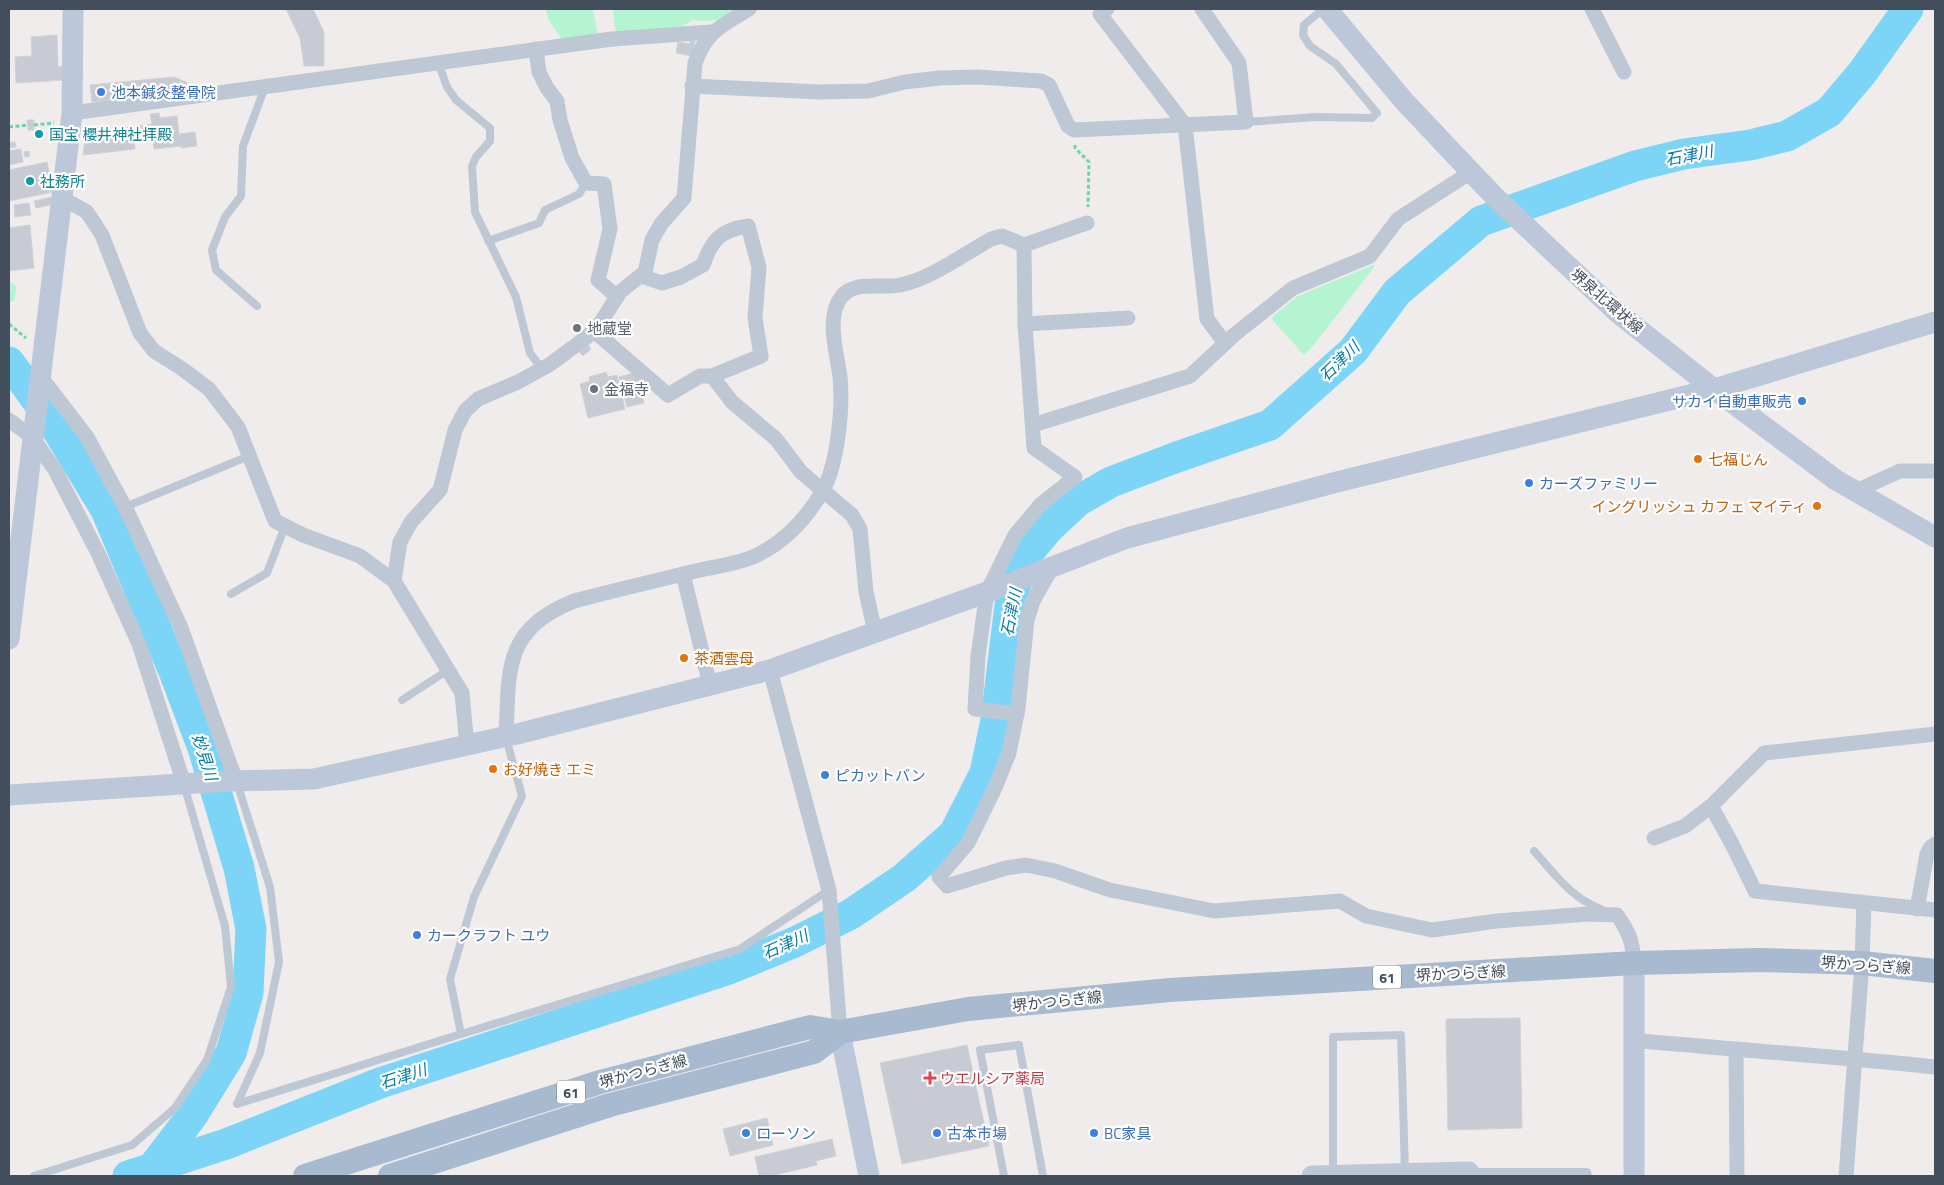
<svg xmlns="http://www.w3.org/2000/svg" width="1944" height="1185" font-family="'Titillium Web','Noto Sans JP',sans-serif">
	<rect width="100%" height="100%" fill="#f0ecec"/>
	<g fill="#b4f4d1">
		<path d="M 546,9 L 593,9 L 598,35 L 562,40 L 548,19 Z"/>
		<path d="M 613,9 L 734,9 L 717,20 L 705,21 L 693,20 L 677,30 L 619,34 L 615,30 Z"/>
		<path d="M 1373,265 L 1374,267 L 1313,346 L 1304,355 L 1271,318 L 1298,296 Z"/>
		<path d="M 9,281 L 17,287 L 14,300 L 9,303 Z"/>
	</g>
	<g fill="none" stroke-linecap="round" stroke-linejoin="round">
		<g stroke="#7cd5f6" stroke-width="31">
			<path d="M 9,362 L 52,421 L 106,510 L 133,574 L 175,674 L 203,748 L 239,868 L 251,929 L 248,993 L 231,1053 L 192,1116 L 153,1167"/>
			<path d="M 128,1176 L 226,1144 L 380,1083 L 729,969 L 795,942 L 851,914 L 904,878 L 954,834 L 985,773 L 996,720 L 1011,597 L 1028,553 L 1048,529 L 1078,501 L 1111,482 L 1177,457 L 1270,425 L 1353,351 L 1397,292 L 1481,221 L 1635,166 L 1684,154 L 1750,145 L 1787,136 L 1829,112 L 1862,73 L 1908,9"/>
		</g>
	</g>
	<g fill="#c8cbd3" stroke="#d0d2d9">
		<path d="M 286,9 L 313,9 L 324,32 L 324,66 L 304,66 L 300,38 Z"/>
		<path d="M 57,35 L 58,67 L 65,66 L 65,80 L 16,83 L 15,57 L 32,56 L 31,37 Z"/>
		<path d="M 690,41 L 695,41 L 692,56 L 676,53 L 678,42 L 690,44 Z"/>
		<path d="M 174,77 L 186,82 L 188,91 L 92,102 L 90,85 Z"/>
		<path d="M 159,113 L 160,118 L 177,116 L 179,134 L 195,132 L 197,146 L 181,148 L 181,146 L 154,149 L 153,138 L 140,140 L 139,126 L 152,124 L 150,114 Z"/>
		<path d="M 27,120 L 34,120 L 34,130 L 28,130 Z"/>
		<path d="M 133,127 L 135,149 L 83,155 L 86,132 Z"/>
		<path d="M 15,142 L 16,147 L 10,148 L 9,143 Z"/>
		<path d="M 21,149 L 23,162 L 9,165 L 9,151 Z"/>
		<path d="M 29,151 L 30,156 L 25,157 L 24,152 Z"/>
		<path d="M 47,162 L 53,192 L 9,201 L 9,170 Z"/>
		<path d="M 52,197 L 54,204 L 36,208 L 34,201 Z"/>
		<path d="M 29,203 L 31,215 L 15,217 L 14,205 Z"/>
		<path d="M 30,225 L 34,268 L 9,271 L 9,228 Z"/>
		<path d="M 587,344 L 591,349 L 583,356 L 578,351 Z"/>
		<path d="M 606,372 L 608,377 L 617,375 L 625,409 L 588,418 L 580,384 L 590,381 L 589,377 Z"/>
		<path d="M 637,372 L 644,403 L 627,407 L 619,377 Z"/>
		<path d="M 1520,1018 L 1522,1128 L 1448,1130 L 1446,1019 Z"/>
		<path d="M 967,1045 L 989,1146 L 902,1164 L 880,1063 Z"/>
		<path d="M 767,1118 L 773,1145 L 730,1156 L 723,1129 Z"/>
		<path d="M 832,1139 L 836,1156 L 816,1161 L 817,1165 L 771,1176 L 759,1176 L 755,1157 Z"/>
	</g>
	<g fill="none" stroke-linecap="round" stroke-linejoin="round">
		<g stroke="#68d6a7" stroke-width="3" stroke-dasharray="4 2.5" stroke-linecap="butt">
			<path d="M 34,125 L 54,123"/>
			<path d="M 9,127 L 28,125"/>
			<path d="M 1075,145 L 1075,148 L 1089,162 L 1088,207"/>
			<path d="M 9,324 L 26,338"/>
		</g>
		<g stroke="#bec8d4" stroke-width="8">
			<path d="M 438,62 L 447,87 L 456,100 L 490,128 L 490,141 L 476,157 L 472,166 L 475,212 L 516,297 L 530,353 L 542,369"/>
			<path d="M 1246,122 L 1316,117 L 1372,118 L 1377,113 L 1336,64 L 1310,46 L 1303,35 L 1304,25 L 1323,9"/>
			<path d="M 488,241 L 539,223 L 545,210 L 579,194 L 586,183"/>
			<path d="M 257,306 L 216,270 L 212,250 L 225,217 L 241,196 L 243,146 L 265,87"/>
			<path d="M 125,507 L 249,456"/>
			<path d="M 231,594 L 267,573 L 285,526"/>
			<path d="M 402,700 L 448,670"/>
			<path d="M 237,783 L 270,887 L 279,962 L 260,1053 L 237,1104 L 461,1034 L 740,949 L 829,890"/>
			<path d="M 1534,851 C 1554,873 1572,899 1601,909"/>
			<path d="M 461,1034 L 450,979 L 474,897 L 522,796 L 506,738"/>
			<path d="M 1471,1172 L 1587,1172 L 1588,1176"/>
			<path d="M 1333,1174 L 1333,1037 L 1401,1035 L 1405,1173"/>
			<path d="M 34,1176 L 132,1145 L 175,1108 L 207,1060 L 231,987 L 225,926 L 184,785"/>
			<path d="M 1004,1176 L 980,1050 L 1019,1045 L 1043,1176"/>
		</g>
		<g stroke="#bec8d4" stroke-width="15">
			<path d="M 1107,9 L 1100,14 L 1185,125 L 1207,319 L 1225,343"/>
			<path d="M 1592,9 L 1624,72"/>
			<path d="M 536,49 L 539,72 L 547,88 L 557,101 L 560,120 L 572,158 L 586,183 L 604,184 L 610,229 L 598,280 L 617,297"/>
			<path d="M 692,86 L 819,92 L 868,91 L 905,82 L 940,78 L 977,77 L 1041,81 L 1049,85 L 1068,126 L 1074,130 L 1246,122 L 1239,63 L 1202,9"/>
			<path d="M 72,113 L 612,39 L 711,32"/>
			<path d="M 62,198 L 87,212 L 102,235 L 140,333 L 154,351 L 181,368 L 209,389 L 238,427 L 275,521 L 303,535 L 360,556 L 394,581 L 462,693 L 467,746"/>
			<path d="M 1024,245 L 1087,223"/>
			<path d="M 1025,324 L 1128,318"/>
			<path d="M 593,330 L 668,395 L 700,376 L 712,376 L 761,356 L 755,318 L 759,267 L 748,226 C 721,230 712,239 703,265 L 681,277 L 662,283 L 641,276"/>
			<path d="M 712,376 L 732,402 L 776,439 L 801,472 L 852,515 L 860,529 L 866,592 L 875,632"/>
			<path d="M 41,377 L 87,437 L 128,513 L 181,628 L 236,781"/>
			<path d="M 9,420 L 32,437 L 55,470 L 97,551 L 139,644 L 184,784"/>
			<path d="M 1033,425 L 1190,376 L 1234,335 L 1293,288 L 1370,256 L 1398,219 L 1471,172"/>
			<path d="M 1856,491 L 1900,471 L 1935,471"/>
			<path d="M 1051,569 L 1033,601 L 1027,620 L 1018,708 L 1009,753 L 995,788 L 968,843 L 939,877 L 947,886 L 1006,868 L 1026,865 L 1055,871 L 1110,890 L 1214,911 L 1340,901 L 1366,916 L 1432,930 L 1497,921 L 1588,914 L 1617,915 C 1629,932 1633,942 1634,963"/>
			<path d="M 683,574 L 710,685"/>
			<path d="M 394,581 L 400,542 L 411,522 L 440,490 L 455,430 L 465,411 L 478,399 L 518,382 L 549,365 L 587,337 L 601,322 L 620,292 L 645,272 L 652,240 L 661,224 L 684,198 L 695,63 C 707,30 722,26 749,9"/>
			<path d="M 770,670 L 829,890 L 840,1032"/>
			<path d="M 506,737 C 509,669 503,630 574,601 C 616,590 658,580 700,570 C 717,566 738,564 755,556 C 783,543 806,519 822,492 C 838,465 843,407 840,377 C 837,353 825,316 842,296 C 857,280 881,289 900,285 C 928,280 965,254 991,239 L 1002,236 L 1024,245 L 1025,324 L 1034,448 L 1075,477 L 1041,504 L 1015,535 L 987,592 L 978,656 L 975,709 L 1017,714"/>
			<path d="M 1711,806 L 1732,844 L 1755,891 L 1935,910"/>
			<path d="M 1654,838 L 1685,826 L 1711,806 L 1764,753 L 1935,734"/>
			<path d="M 1917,909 L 1927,854 L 1931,847 L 1935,844"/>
			<path d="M 1633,1040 C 1734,1050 1835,1056 1935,1067"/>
			<path d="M 1736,1050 L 1737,1176"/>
			<path d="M 1846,1176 L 1862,963 L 1864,903"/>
		</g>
		<g stroke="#bcc8d9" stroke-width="21">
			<path d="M 1327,9 L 1404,101 L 1471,172 L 1497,199 L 1618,313 L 1714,389 L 1836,480 L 1935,537"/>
			<path d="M 9,639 L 72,113 L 73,9"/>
			<path d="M 9,795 L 229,781 L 314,779 L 517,734 L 770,670 L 993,590 L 1127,538 L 1337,482 L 1714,389 L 1935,322"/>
			<path d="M 1634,963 L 1634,1176"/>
			<path d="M 840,1032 L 869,1176"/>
			<path d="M 1312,1176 L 1469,1172 L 1469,1176"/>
		</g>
		<g stroke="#a8bad0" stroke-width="24">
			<path d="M 305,1176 L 600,1082 L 810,1027 L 840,1032 L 968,1009 L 1170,990 L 1634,963 L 1759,960 L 1862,963 L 1935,971"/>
			<path d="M 390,1176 L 610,1105 L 814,1052 L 840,1032"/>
		</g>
	</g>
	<g fill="#3f7fe0" stroke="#fff" stroke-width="2">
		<circle cx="101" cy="92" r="5"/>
		<circle cx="1802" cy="401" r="5"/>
		<circle cx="1529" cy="483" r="5"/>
		<circle cx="825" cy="775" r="5"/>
		<circle cx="417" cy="935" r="5"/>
		<circle cx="746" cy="1133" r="5"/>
		<circle cx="937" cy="1133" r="5"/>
		<circle cx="1094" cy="1133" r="5"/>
	</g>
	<g fill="#0f9aa8" stroke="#fff" stroke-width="2">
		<circle cx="39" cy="134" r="5"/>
		<circle cx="30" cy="181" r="5"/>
	</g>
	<g fill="#6b7280" stroke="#fff" stroke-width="2">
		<circle cx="577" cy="328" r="5"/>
		<circle cx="594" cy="389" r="5"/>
	</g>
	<g fill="#e8710a" stroke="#fff" stroke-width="2">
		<circle cx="1698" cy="459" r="5"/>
		<circle cx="1817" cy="506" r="5"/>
		<circle cx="684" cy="658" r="5"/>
		<circle cx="493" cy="769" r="5"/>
	</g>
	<path fill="#e0444e" stroke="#fff" stroke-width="2" d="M927.5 1070.5h5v5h5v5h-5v5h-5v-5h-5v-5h5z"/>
	<g text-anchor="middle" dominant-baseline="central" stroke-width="4.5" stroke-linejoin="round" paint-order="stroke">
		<g fill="#fff" stroke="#7b838d" stroke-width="1">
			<rect x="1373" y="965.5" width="28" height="23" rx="4"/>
			<rect x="557" y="1080.5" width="28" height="23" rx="4"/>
		</g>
		<g font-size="14" font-weight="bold" fill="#434e5c">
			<text x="1387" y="977">61</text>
			<text x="571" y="1092">61</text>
		</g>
		<g font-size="15" fill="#366cbe" stroke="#fff" text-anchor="start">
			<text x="111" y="92">池本鍼灸整骨院</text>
			<text x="1792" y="401" text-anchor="end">サカイ自動車販売</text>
			<text x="1539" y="483">カーズファミリー</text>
			<text x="835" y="775">ピカットバン</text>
			<text x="427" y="935">カークラフト ユウ</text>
			<text x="756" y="1133">ローソン</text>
			<text x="947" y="1133">古本市場</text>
			<text x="1104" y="1133">BC家具</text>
		</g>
		<g font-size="15" fill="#0d838f" stroke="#fff" text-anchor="start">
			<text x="49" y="134">国宝 櫻井神社拝殿</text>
			<text x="40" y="181">社務所</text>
		</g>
		<g font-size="15" fill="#434e5c" stroke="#fff">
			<text transform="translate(1607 301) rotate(41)">堺泉北環状線</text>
			<text transform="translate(1866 965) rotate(4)">堺かつらぎ線</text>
			<text transform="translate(1461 973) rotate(-3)">堺かつらぎ線</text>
			<text transform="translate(1057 1001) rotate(-6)">堺かつらぎ線</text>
			<text transform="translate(643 1071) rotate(-15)">堺かつらぎ線</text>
		</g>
		<g font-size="15" fill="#5b616d" stroke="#fff" text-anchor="start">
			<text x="587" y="328">地蔵堂</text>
			<text x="604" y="389">金福寺</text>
		</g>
		<g font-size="15" fill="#c56008" stroke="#fff" text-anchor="start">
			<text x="1708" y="459">七福じん</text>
			<text x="1807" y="506" text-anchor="end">イングリッシュ カフェ マイティ</text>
			<text x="694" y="658">茶酒雲母</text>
			<text x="503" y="769">お好焼き エミ</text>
		</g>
		<g font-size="15" fill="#be3a42" stroke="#fff" text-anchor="start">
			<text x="940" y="1078">ウエルシア薬局</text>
		</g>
		<g font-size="16" font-style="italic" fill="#017baa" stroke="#fff">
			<text transform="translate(1689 155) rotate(-11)">石津川</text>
			<text transform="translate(1339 361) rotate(-44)">石津川</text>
			<text transform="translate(1011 612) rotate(-79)">石津川</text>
			<text transform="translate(205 757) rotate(72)">妙見川</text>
			<text transform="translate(785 944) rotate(-24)">石津川</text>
			<text transform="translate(403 1076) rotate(-18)">石津川</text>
		</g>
	</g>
	<rect width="1944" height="1185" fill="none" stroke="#434e5c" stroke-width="20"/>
</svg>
